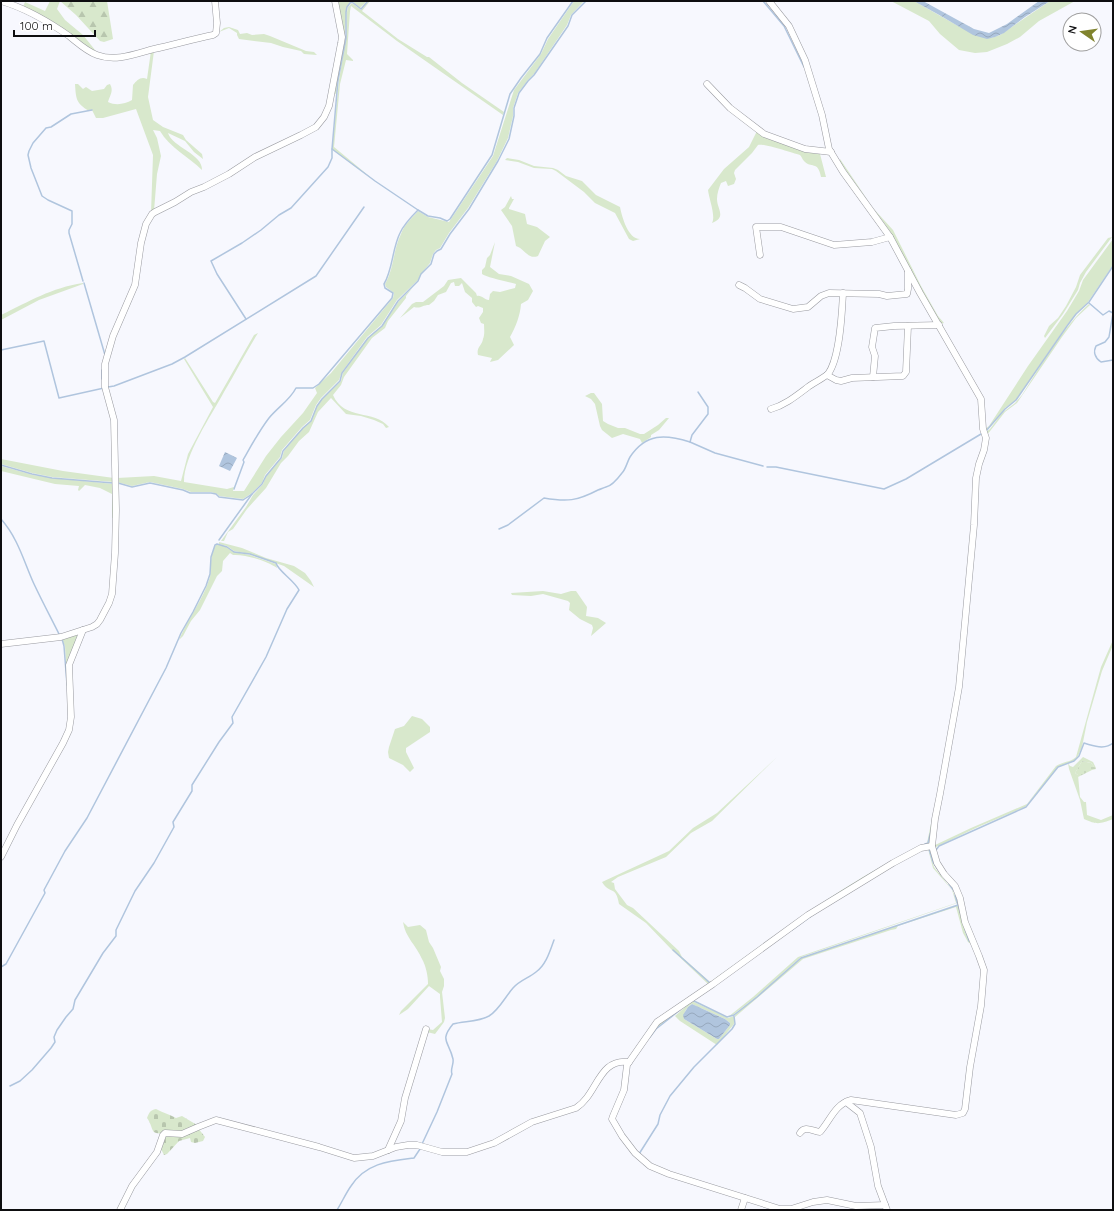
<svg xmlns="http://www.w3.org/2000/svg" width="1114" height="1211" font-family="Quicksand,sans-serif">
	<defs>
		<pattern id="forest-firs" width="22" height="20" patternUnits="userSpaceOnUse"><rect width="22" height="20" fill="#d8e8cc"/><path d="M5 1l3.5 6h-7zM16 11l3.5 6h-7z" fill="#b8c6ae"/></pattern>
		<pattern id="wetland-marsh" width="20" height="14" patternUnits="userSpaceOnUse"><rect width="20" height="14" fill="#d8e8cc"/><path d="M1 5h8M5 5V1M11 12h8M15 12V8" fill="none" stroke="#b8c6ae"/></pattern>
		<pattern id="cemetery-stones" width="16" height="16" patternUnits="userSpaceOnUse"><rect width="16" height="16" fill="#d8e8cc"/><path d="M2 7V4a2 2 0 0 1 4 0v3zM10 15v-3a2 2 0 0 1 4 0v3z" fill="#b8c6ae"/></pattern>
		<pattern id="water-waves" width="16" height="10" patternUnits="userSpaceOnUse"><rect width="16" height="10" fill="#b0c5de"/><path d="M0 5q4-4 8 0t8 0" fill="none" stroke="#96a8bd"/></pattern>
	</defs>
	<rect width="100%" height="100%" fill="#f7f8fe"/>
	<g fill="#d8e8cc" fill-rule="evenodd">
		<path d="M 50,1 L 60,1 L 57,9 L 65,20 L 83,35 L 99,55 L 23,7 L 25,2 L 45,11 Z"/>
		<path d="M 336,1 L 367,1 L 360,8 L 352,1 L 350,2 L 347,7 L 344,47 L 336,94 L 333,93 L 342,43 Z"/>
		<path d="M 369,1 L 370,1 L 362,11 L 366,14 L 398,39 L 427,57 L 429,57 L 462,83 L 504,112 L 503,115 L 397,41 L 351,6 L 350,11 L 347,54 L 353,60 L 353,61 L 346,60 L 340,84 L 334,147 L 375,181 L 332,149 L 339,80 L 346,38 L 347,12 L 348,7 L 352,3 L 361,10 Z"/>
		<path d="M 574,1 L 584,1 L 571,15 L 567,25 L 534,74 L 528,80 L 518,93 L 513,108 L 513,116 L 508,138 L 497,161 L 468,208 L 449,233 L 440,248 L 436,250 L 433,254 L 430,263 L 421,274 L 418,280 L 397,300 L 381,325 L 367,337 L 342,372 L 339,380 L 321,398 L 316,405 L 310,420 L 302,427 L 282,450 L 280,457 L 265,475 L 262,483 L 252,493 L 243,499 L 219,496 L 217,494 L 211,492 L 191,492 L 183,489 L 150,482 L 132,486 L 117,482 L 117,478 L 154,476 L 181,481 L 188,454 L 213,407 L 184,359 L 185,358 L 213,402 L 215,403 L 254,335 L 258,333 C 246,352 236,372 224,392 C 211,416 184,455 184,482 L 227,489 L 234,487 L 233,491 L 244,491 L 266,456 L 281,437 L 303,413 L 317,393 L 315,388 L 331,373 L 393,298 L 394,293 L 386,287 L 385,284 C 394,269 393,250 401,234 C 404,225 412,218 418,211 L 428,217 L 449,222 L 493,156 L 514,90 L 541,54 L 548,39 Z"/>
		<path d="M 891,1 L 914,1 L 960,27 L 991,38 L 1000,35 L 1050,1 L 1075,1 L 1039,21 L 1020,37 L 1007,44 L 987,52 L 975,53 L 959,50 L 940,34 L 929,21 Z"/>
		<path d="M 229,27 L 238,30 L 240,34 L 247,33 L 252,35 L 264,34 L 270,36 L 306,51 L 314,52 L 317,55 L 304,54 L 301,51 L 283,47 L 271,43 L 239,39 L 237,35 L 237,33 L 229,28 L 219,32 L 224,28 Z"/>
		<path d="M 151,51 L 154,51 L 148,97 L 153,120 L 163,127 L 183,135 L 186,140 L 202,154 L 203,159 L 194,152 L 185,141 L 168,133 C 172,147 203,154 202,170 C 189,157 169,147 160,131 L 153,130 L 157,138 L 161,156 L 157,174 L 154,211 L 151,213 L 153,155 L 136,109 L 103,118 L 96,118 L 92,110 L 89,111 C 76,103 76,99 75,84 L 78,84 L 83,89 L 86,87 L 92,91 L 104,89 L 107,85 L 110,84 C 114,91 110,95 108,102 C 116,106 125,104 132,100 L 133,85 C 137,80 141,76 147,79 Z"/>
		<path d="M 757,131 L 812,153 L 820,154 L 826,177 L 821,177 C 818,160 811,169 804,161 C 802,159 802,157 800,155 C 792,153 763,143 758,145 L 752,153 L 735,170 L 734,173 L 736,179 L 734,184 L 728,186 L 726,181 L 721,183 C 719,188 717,193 717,199 C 717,209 727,217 712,223 C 716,216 709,199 708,190 L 724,169 L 749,147 Z"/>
		<path d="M 507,158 L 519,160 L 534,166 L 553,168 L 558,170 L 566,176 L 582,181 L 596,195 L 620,207 C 622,217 628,239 640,239 L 633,241 L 629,239 L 615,213 L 595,203 L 584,192 L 556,171 L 552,169 L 534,168 L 518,162 L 505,160 Z"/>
		<path d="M 840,159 L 873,208 L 893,230 L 921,286 L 938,316 L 944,323 L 940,324 L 920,290 L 907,262 L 889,230 L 840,162 Z"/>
		<path d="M 511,196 L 512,199 L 514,199 L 509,208 L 509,209 L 525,214 L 527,224 L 537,227 L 550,237 L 545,241 L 538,256 C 528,260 525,249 516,246 L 512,226 L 501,210 L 505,207 Z"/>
		<path d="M 1112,237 L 1086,272 L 1080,283 L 1078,290 L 1063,314 L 1045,338 L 1044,336 L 1049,326 L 1058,318 L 1066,306 L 1076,287 L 1080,275 L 1108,238 Z"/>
		<path d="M 1113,239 L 1113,265 L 1088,302 L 1076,314 L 1067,325 L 1016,400 L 1005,408 L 989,428 L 985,431 L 985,429 L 989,426 L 1028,366 L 1067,311 L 1079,291 L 1083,280 Z"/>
		<path d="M 495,242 L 490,267 L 499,274 L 511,276 L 529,284 L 533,291 L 528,300 L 521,304 C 520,316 516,326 510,337 L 514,345 L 498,360 L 490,362 L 492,358 L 478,355 C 476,347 482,346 483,339 C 485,334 484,329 484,324 L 481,323 L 479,318 L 483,312 L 483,308 L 478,306 L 476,307 L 472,302 L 472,298 L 465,292 L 462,283 L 459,286 L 455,286 L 454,282 L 451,283 L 446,292 L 438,295 L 434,301 L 429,305 C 422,305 421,309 414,307 L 400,318 L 412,304 L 416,302 L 423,302 L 444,286 L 448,280 L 461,278 L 476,293 L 477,296 C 482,295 484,300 489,300 L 490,294 L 493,291 L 500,292 L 515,288 L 516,284 C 508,282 486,277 482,274 L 482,270 L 485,267 L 487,258 L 490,255 Z"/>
		<path d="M 83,283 L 83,284 L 39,300 L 1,320 L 1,315 C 30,301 51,288 83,283 Z"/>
		<path d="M 413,287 L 406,296 L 406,298 L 388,321 L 385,328 L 372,338 L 344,377 L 341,385 L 333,395 C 344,421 374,409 389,427 L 386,428 L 383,424 L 374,420 L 361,416 L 346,414 L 331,398 L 318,412 L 309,432 L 299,441 L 288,456 L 281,463 L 266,488 L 247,509 L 233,529 L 228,532 L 224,541 L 221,541 L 246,507 L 253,495 L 263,484 L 266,476 L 282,458 L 284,451 L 303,428 L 311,421 L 317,406 L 322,399 L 341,381 L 343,373 L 368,338 L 382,326 L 399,301 Z"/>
		<path d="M 1089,304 L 1090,305 L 1076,318 L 1062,337 L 1017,403 L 1005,412 L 987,435 L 986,432 L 990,429 L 1002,413 L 1015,403 L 1022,395 C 1042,364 1061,329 1089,304 Z"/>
		<path d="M 591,393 L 594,393 L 602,404 L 603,421 L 608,424 L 618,428 L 625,428 L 640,434 L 644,434 L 658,425 L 666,418 L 669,418 L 659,430 L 651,435 L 651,437 L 642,443 L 640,439 L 623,434 L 612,438 L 602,430 L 600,426 L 595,404 L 591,399 L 585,396 Z"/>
		<path d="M 1,459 L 63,471 L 114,478 L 114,482 L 52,477 L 32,473 L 1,464 Z"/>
		<path d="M 1,466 L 33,475 L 52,478 L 114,484 L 114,518 L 112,518 L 112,494 L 100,488 L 85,485 L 79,491 L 78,490 L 79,486 L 55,484 L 1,471 Z"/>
		<path d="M 219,542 L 242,548 L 266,558 L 294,566 L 305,573 L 311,581 L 314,587 L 284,566 L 250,554 L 234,551 L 227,546 L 219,544 Z"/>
		<path d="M 217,544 L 226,547 L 234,552 L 250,555 L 276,564 L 277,568 C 267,561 245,554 233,555 L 230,553 L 223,561 L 222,571 L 217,576 L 200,610 L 191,621 L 183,636 L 179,640 C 188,618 203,600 210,577 C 212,567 209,552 217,544 Z"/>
		<path d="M 543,591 L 561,594 L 571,591 L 576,591 L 587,607 L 586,616 L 598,618 L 606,623 L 591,636 L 593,628 L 592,625 L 580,619 L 569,610 L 570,603 L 568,601 L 543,594 L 531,596 L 512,595 L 511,593 Z"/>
		<path d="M 82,631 L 69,659 L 67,671 C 69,697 74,717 62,743 L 17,824 L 1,855 L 1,853 L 24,808 L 63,740 L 69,718 L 65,646 L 61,638 Z"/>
		<path d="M 1113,640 L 1113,645 L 1102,671 L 1087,722 L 1082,747 L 1078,756 L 1074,761 L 1058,767 L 1025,807 L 978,827 L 936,847 L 938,859 L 947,876 L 937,862 L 933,846 L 971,828 L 1027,804 L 1056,766 C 1062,762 1071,762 1076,757 L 1101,667 Z"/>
		<path d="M 412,716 L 422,719 L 430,727 L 430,732 L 406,748 L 406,752 L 414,768 L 410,772 L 403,765 L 389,758 L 388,752 L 389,747 L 395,729 L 404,726 Z"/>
		<path d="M 777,757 L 712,821 L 691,833 L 666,857 L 618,877 L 611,882 L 614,883 L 615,889 L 627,905 L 633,908 L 679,951 L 682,957 L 710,982 C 780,932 849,879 927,843 L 937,795 L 931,844 L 893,863 L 708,984 L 672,950 L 646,923 L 619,904 C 616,885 610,895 602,882 L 669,851 L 693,828 L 717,813 Z"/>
		<path d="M 1083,757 L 1093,762 L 1096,768 L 1096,769 L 1091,763 L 1082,761 L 1075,773 L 1078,775 L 1080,797 L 1084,802 L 1086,802 L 1087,815 L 1101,820 L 1113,815 L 1113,819 C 1100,824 1097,825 1084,819 L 1080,800 L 1069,769 L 1068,763 L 1070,766 L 1073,767 Z"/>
		<path d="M 928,847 L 932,848 C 935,870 945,871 955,887 C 962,898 961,911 965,923 C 968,936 977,949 982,962 L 979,962 L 972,945 L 968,942 L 963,933 L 956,907 L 898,926 L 896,929 L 891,930 L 803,959 L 735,1017 L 735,1015 L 801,958 L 955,906 L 958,905 L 966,934 L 970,941 L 954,891 L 935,866 L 930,850 L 929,848 L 924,849 C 846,888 776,941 705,991 L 685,1004 L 656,1029 L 633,1058 L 657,1024 L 684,1004 L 708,988 L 808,917 L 893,864 L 914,853 Z"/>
		<path d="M 928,849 L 929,850 L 934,867 L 953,891 L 957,903 L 801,957 L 756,997 L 734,1014 L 728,1017 L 753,997 L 798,957 L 956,903 L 952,890 L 933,868 Z"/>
		<path d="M 403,922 L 408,927 L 420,925 L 426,930 L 429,942 L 433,948 L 441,967 L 440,971 L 444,979 L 444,986 L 442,992 L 445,1018 L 444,1022 L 435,1034 L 427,1032 L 428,1029 L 433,1030 L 442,1022 L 440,997 L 440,994 L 429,986 L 408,1009 L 399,1015 L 401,1011 L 428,984 C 428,976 426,966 422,959 C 416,945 405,937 403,922 Z"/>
		<path d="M 692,1001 L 728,1018 L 734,1016 L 734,1024 L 717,1045 L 680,1021 L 675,1016 ZM 692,1004 L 725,1019 L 730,1023 L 730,1025 L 719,1039 L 717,1039 L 684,1019 C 683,1014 687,1006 692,1004 Z"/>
	</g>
	<path fill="url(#forest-firs)" d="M 60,1 L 107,1 L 113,39 L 104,42 L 100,41 L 76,15 Z"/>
	<path fill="url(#wetland-marsh)" d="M 1082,761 L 1091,763 L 1096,769 L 1092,770 L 1078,777 L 1078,775 L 1075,773 Z"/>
	<g fill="url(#cemetery-stones)">
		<path d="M 156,1109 C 163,1113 169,1114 176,1118 L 182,1116 L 197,1125 C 193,1128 188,1132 183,1133 C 178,1134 158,1135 154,1132 C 152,1131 151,1123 147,1118 C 149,1113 150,1110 156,1109 Z"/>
		<path d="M 198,1128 L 205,1137 L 203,1141 L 195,1143 L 191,1142 L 190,1138 L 179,1141 L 167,1154 L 164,1155 L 160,1147 L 164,1135 Z"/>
	</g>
	<g fill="url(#water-waves)">
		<path d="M 914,1 L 923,1 L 974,29 L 989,33 L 1007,24 L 1039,1 L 1050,1 L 1025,17 L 1004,33 L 995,37 L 987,39 L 973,35 L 941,16 Z"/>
		<path d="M 225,452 L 237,458 L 230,471 L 219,466 Z"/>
		<path d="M 692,1004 L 725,1019 L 730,1023 L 730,1025 L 719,1039 L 717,1039 L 684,1019 L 683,1015 L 688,1007 Z"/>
	</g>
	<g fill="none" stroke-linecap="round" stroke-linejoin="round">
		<g stroke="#b0c5de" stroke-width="1.5">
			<path d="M 368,1 L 361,9 L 352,2 L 350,3 L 347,7 L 346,12 L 346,38 L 338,80 L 332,149 L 375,181 L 418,210"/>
			<path d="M 763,1 L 784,26 L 804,67"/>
			<path d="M 83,281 L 69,233 L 69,230 L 72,224 L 72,211 L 48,200 L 42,196 L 31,168 L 28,155 L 29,151 L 33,143 L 46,128 L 51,127 L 71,114 L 92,110"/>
			<path d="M 84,283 L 105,355"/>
			<path d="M 1089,303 L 1103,315 L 1109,311 L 1113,313 L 1109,337 L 1105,342 L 1096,346 C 1093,352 1095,358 1101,362 L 1113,360"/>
			<path d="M 246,319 L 217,274 L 211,261 L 242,243 L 261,230 L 279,215 L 291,208 L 328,167 L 332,158 L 332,149"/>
			<path d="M 1,350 L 44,341 L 59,398 L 104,388"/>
			<path d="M 102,370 L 102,379"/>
			<path d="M 108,387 L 114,386 L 172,364 L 185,357 L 316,276 L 364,207"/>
			<path d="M 698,392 L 708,407 L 708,414 L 692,435 L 690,442 L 715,453 L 763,466"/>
			<path d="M 986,431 L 1005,409 L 1016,400 L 1067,326 L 1076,314 L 1089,302 L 1113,266"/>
			<path d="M 1,465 L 32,474 L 52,478 L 113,483"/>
			<path d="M 767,467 L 776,467 L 884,489 L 906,479 L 981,434"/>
			<path d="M 118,483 L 132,487 L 150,483 L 183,490 L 190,493 L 211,493 L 216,494 L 219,497 L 243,500 L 252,494 L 262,484 L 266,476 L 281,458 L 283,451 L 303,428 L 311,421 L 317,406 L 322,399 L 340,381 L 342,373 L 368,338 L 382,326 L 398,301 L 418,281 L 421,274 L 431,264 L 434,254 L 437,251 L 441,249 L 450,234 L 469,209 L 498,161 L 509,139 L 514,116 L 514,108 L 519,93 L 528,81 L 534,75 L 568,26 L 572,15 L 586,1"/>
			<path d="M 234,489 L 244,462 L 243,460 C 251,446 259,431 269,418 C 278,407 290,400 296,388 L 313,388 L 319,384 L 392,298 L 393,293 L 385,288 L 384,284 C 393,269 392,249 400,233 C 404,224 411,217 418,210 L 428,216 L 440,218 L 447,221 L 450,219 L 492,155 L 510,94 L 521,78 L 540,54 L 547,38 L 573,1"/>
			<path d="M 1,519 C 18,538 24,562 34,584 C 42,601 51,618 59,634"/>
			<path d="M 499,529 L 508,525 L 544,498 C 567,502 577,501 598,490 C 601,489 603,488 606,487 C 612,486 619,477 622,473 C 626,469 627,462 630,457 C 646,433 665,434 690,442"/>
			<path d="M 219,540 L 252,494"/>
			<path d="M 62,639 L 64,646 L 67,685"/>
			<path d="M 925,844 L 928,843 L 931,831"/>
			<path d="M 929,849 L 933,862 L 942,875"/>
			<path d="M 936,850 L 939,846 L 1026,807 L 1058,767 L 1074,761 L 1079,756 L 1084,743 C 1093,746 1105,750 1113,743"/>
			<path d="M 949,884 L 954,891"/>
			<path d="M 955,895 L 960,912"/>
			<path d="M 965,929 L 969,941"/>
			<path d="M 792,930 L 810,917"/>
			<path d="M 673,950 L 710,983"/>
			<path d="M 1,967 L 6,964 L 45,893 L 44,890 L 65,851 L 87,818 L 166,668 L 181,633 L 193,612 L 206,586 L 210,574 L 211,557 L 215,545 L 217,544 L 227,547 L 234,552 L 250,554 L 276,563 C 278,571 294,580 299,590 L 287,609 L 266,657 L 232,717 L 233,723 L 219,742 L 192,785 L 192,791 L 173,822 L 174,827 L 154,863 L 135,891 L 116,930 L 116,936 L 103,953 L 75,1000 L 73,1009 L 66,1017 L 57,1030 L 54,1037 L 55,1042 L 51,1048 L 32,1070 L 20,1081 L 10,1086"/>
			<path d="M 692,1000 L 727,1017 L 734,1015 L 757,997 L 801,958 L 958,905"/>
			<path d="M 650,1037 L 656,1029 L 680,1010"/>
			<path d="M 422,1144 L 437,1112 L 452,1074 C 450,1069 454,1065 453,1059 C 449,1041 439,1041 453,1024 C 464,1021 478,1022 489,1016 C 499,1010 505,997 513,988 C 520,980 529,978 536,972 C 546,965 550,951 554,940"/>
			<path d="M 639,1154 L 658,1124 L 660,1115 L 670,1096 L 694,1067 L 732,1029 L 735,1024 L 734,1016"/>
			<path d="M 337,1210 C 342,1202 346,1193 351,1186 C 366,1163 389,1161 414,1158 L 420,1149"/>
		</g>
		<defs>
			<g id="minor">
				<path d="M 1,1 C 25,8 49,22 69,36 C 78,43 86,51 97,55 C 116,62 135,54 154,49 C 173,45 193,39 213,35 L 216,33 L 217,23 L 215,1"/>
				<path d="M 769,1 L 789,26 L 805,60 L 822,115 L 829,149 L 843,172 L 890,237 L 920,293 L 977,392 L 981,399 L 983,429 L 986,438 L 984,450 L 979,464 L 976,478 L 974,525 L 959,687 L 940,794 L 935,819 L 932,846 L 937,863 L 944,874 L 955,886 L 960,898 L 965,922 L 979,956 L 984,970 L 981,1006 L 970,1067 L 965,1109 L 963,1113 L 956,1115 L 851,1100 C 835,1104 830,1121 820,1132 C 812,1131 805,1125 800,1133"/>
				<path d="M 707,84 L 730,108 L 764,134 L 805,149 L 831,152"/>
				<path d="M 760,255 L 756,227 L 781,227 L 834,245 L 872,242 L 890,237"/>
				<path d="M 739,285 L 745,288 L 760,299 L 793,309 L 808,307 L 821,296 L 829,293 L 879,294 L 887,296 L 907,294 L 908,289 L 908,271"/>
				<path d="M 827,375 L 836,380 L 841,381 L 852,378 L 903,376 L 906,372 L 908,326"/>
				<path d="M 873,377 L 875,356 L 872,347 L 875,328 L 894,326 L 939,325"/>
				<path d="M 771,409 C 785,405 796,396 808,387 C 812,384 825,377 828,374 C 840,358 842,313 843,293"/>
				<path d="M 1,644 L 61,637 L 92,627 L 97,624 L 100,620 L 109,603 L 112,594 L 115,553 L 116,510 L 114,420 L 105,387 L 105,364 L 113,336 L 135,285 L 141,243 L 146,224 L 152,214 L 155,212 L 175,202 L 191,192 L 204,187 L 229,174 L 255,157 L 301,135 L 316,127 L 324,117 L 329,106 L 341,43 L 342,37 L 335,1"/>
				<path d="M 1,857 L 17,825 L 63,743 L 69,730 L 71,717 L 69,665 L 83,630"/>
				<path d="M 846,1102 L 860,1113 L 871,1147 L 878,1186 L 887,1210"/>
				<path d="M 388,1150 L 401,1121 L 405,1098 L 426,1029"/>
				<path d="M 885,1205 L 856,1206 L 827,1200 L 813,1202 L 791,1209 L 780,1209 L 669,1174 L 650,1166 L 635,1153 L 622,1136 L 612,1119 L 613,1116 L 624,1090 L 627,1065 L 657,1022 L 713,984 L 808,915 L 893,863 L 921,848 L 932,846"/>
				<path d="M 120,1210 L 132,1186 L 157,1152 L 163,1135 L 165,1133 L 182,1134 L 198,1127 L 216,1120 L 319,1147 L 354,1158 L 373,1156 L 396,1147 L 408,1145 L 417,1145 L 442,1152 L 467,1152 L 494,1143 L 532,1122 L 576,1108 C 598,1094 598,1058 629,1062"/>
				<path d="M 741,1210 L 745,1198"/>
			</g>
		</defs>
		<use href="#minor" stroke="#999aa0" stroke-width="7"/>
		<use href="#minor" stroke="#fff" stroke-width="6"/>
	</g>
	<rect width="1114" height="1211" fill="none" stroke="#0e0e10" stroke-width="4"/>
	<g transform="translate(1082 32) rotate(283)"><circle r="19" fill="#ffffff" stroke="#9f9f9f"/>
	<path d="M0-3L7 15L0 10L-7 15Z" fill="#80832e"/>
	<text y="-6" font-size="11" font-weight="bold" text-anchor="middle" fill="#0e0e10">N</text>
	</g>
	<path d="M14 30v6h81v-6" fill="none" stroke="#0e0e10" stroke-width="2"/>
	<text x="20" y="30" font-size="12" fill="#0e0e10" stroke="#ffffff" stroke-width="3" paint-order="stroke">100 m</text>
</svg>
